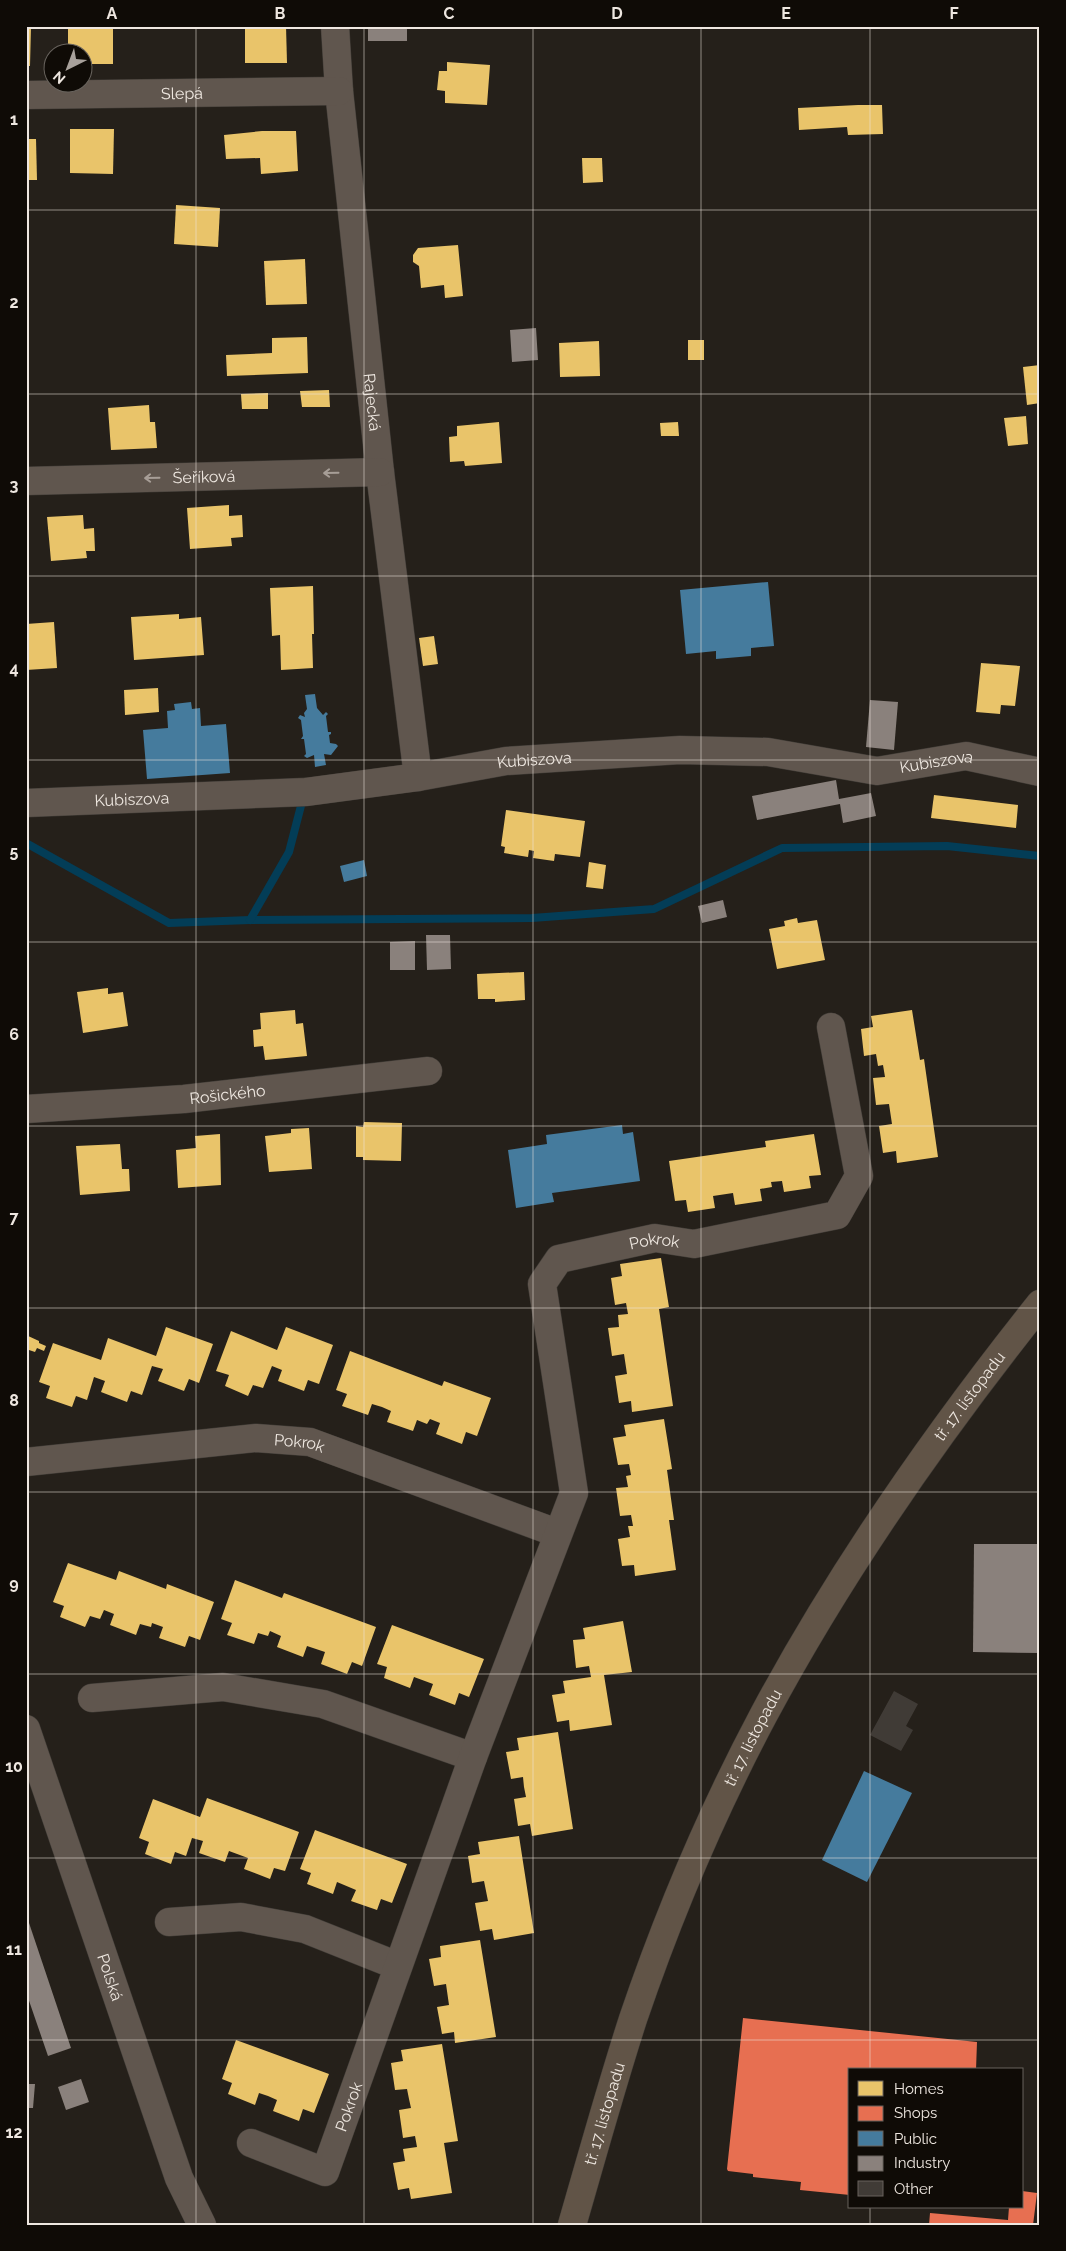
<svg xmlns="http://www.w3.org/2000/svg" width="1066" height="2251" font-family="Raleway,sans-serif">
	<rect width="100%" height="100%" fill="#25201a"/>
	<g fill="#e9c46a">
		<path d="M 68,26 L 113,26 L 113,64 L 82,64 L 82,52 L 68,52 Z"/>
		<path d="M 245,26 L 286,26 L 287,63 L 245,63 Z"/>
		<path d="M 26,27 L 31,27 L 30,66 L 28,66 L 29,62 L 26,62 Z"/>
		<path d="M 447,62 L 490,65 L 487,105 L 445,103 L 445,91 L 437,90 L 439,71 L 447,71 Z"/>
		<path d="M 858,105 L 882,105 L 883,134 L 848,135 L 847,127 L 799,130 L 798,108 Z"/>
		<path d="M 70,129 L 114,129 L 113,174 L 70,173 Z"/>
		<path d="M 262,131 L 296,131 L 298,171 L 261,174 L 260,158 L 226,159 L 224,135 Z"/>
		<path d="M 26,139 L 36,139 L 37,180 L 26,180 Z"/>
		<path d="M 582,158 L 602,158 L 603,182 L 583,183 Z"/>
		<path d="M 176,205 L 220,208 L 218,247 L 174,244 Z"/>
		<path d="M 458,245 L 463,296 L 445,298 L 444,285 L 421,288 L 419,266 L 413,262 L 413,255 L 418,248 Z"/>
		<path d="M 305,259 L 307,304 L 266,305 L 264,261 Z"/>
		<path d="M 307,337 L 308,373 L 227,376 L 226,355 L 272,353 L 272,338 Z"/>
		<rect x="688" y="340" width="16" height="20"/>
		<path d="M 599,341 L 600,376 L 560,377 L 559,343 Z"/>
		<path d="M 1040,365 L 1040,403 L 1027,405 L 1023,367 Z"/>
		<path d="M 329,390 L 330,407 L 302,407 L 300,391 Z"/>
		<path d="M 268,393 L 268,409 L 242,409 L 241,394 Z"/>
		<path d="M 149,405 L 150,422 L 155,422 L 157,448 L 111,450 L 108,408 Z"/>
		<path d="M 1026,416 L 1028,444 L 1008,446 L 1004,418 Z"/>
		<path d="M 499,422 L 502,463 L 465,466 L 464,461 L 450,462 L 449,437 L 457,436 L 457,426 Z"/>
		<path d="M 678,422 L 679,436 L 661,436 L 660,423 Z"/>
		<path d="M 229,505 L 229,516 L 242,515 L 243,537 L 231,538 L 232,546 L 190,549 L 187,508 Z"/>
		<path d="M 83,515 L 84,529 L 94,528 L 95,551 L 86,551 L 87,558 L 51,561 L 47,517 Z"/>
		<path d="M 313,586 L 314,634 L 312,634 L 313,668 L 281,670 L 280,635 L 272,636 L 270,588 Z"/>
		<path d="M 179,614 L 179,619 L 201,617 L 204,655 L 134,660 L 131,617 Z"/>
		<path d="M 54,622 L 57,668 L 26,670 L 26,624 Z"/>
		<path d="M 434,636 L 438,664 L 423,666 L 419,638 Z"/>
		<path d="M 981,663 L 1020,666 L 1015,706 L 1001,705 L 1000,714 L 976,712 Z"/>
		<path d="M 158,688 L 159,712 L 125,715 L 124,690 Z"/>
		<path d="M 934,795 L 1018,805 L 1016,828 L 931,818 Z"/>
		<path d="M 506,810 L 585,821 L 580,857 L 555,854 L 554,861 L 533,858 L 534,851 L 529,850 L 528,857 L 504,853 L 505,847 L 501,846 Z"/>
		<path d="M 589,862 L 606,865 L 603,889 L 586,887 Z"/>
		<path d="M 797,918 L 798,923 L 817,920 L 825,960 L 777,969 L 769,929 L 785,926 L 784,921 Z"/>
		<path d="M 524,972 L 525,1000 L 495,1002 L 495,999 L 478,999 L 477,974 Z"/>
		<path d="M 108,988 L 108,994 L 123,992 L 128,1026 L 83,1033 L 77,992 Z"/>
		<path d="M 295,1010 L 296,1024 L 303,1023 L 307,1056 L 265,1060 L 263,1046 L 254,1047 L 253,1030 L 261,1029 L 260,1013 Z"/>
		<path d="M 912,1010 L 920,1060 L 924,1059 L 938,1157 L 897,1163 L 896,1151 L 883,1153 L 879,1126 L 892,1124 L 889,1104 L 876,1105 L 873,1078 L 885,1077 L 883,1065 L 878,1066 L 876,1054 L 864,1056 L 861,1029 L 873,1027 L 871,1016 Z"/>
		<path d="M 364,1122 L 402,1123 L 401,1161 L 363,1160 L 363,1157 L 356,1157 L 356,1126 L 363,1127 Z"/>
		<path d="M 309,1128 L 312,1169 L 269,1172 L 265,1136 L 291,1133 L 291,1129 Z"/>
		<path d="M 220,1134 L 221,1185 L 178,1188 L 176,1150 L 196,1148 L 195,1136 Z"/>
		<path d="M 814,1134 L 821,1175 L 809,1176 L 811,1188 L 784,1192 L 782,1181 L 771,1182 L 772,1187 L 760,1189 L 762,1201 L 735,1205 L 733,1193 L 713,1196 L 715,1208 L 688,1212 L 686,1200 L 675,1201 L 669,1161 L 766,1147 L 765,1141 Z"/>
		<path d="M 120,1144 L 122,1169 L 129,1169 L 130,1191 L 80,1195 L 76,1146 Z"/>
		<path d="M 661,1258 L 669,1307 L 659,1309 L 673,1406 L 632,1412 L 631,1401 L 619,1403 L 615,1376 L 627,1374 L 624,1354 L 612,1356 L 608,1328 L 619,1327 L 618,1315 L 628,1314 L 626,1303 L 615,1305 L 611,1278 L 622,1276 L 620,1264 Z"/>
		<path d="M 166,1327 L 213,1344 L 199,1383 L 189,1379 L 184,1391 L 158,1381 L 163,1369 L 152,1366 L 142,1395 L 131,1391 L 127,1402 L 101,1392 L 105,1381 L 94,1377 L 87,1400 L 76,1396 L 72,1407 L 46,1398 L 50,1386 L 39,1382 L 53,1343 L 101,1360 L 108,1338 L 156,1356 Z"/>
		<path d="M 286,1327 L 333,1345 L 319,1384 L 308,1380 L 304,1391 L 278,1381 L 282,1370 L 272,1366 L 263,1388 L 253,1385 L 248,1396 L 225,1386 L 229,1375 L 216,1371 L 231,1331 L 277,1350 Z"/>
		<path d="M 26,1335 L 39,1341 L 39,1343 L 46,1346 L 44,1351 L 37,1348 L 35,1352 L 26,1349 Z"/>
		<path d="M 350,1351 L 442,1386 L 444,1381 L 491,1398 L 477,1436 L 466,1432 L 462,1444 L 436,1434 L 440,1423 L 430,1419 L 427,1424 L 417,1420 L 413,1431 L 387,1422 L 391,1411 L 382,1407 L 372,1404 L 368,1415 L 342,1406 L 347,1394 L 336,1390 Z"/>
		<path d="M 664,1419 L 672,1469 L 667,1470 L 674,1520 L 669,1520 L 676,1570 L 635,1576 L 634,1565 L 622,1566 L 618,1539 L 630,1537 L 628,1526 L 633,1526 L 631,1515 L 620,1516 L 616,1488 L 628,1487 L 626,1476 L 631,1475 L 629,1464 L 618,1465 L 613,1438 L 626,1436 L 624,1425 Z"/>
		<path d="M 68,1563 L 116,1580 L 119,1571 L 166,1589 L 167,1584 L 214,1602 L 200,1640 L 189,1636 L 185,1647 L 159,1638 L 163,1627 L 152,1623 L 151,1627 L 140,1624 L 136,1635 L 110,1625 L 114,1614 L 104,1610 L 100,1619 L 90,1616 L 85,1627 L 60,1617 L 64,1606 L 53,1602 Z"/>
		<path d="M 235,1580 L 282,1598 L 284,1593 L 376,1627 L 362,1666 L 352,1662 L 347,1674 L 321,1664 L 325,1652 L 307,1646 L 303,1657 L 277,1647 L 281,1636 L 270,1631 L 268,1636 L 258,1633 L 254,1644 L 227,1635 L 232,1623 L 221,1619 Z"/>
		<path d="M 623,1621 L 632,1672 L 604,1675 L 612,1725 L 570,1731 L 569,1720 L 557,1722 L 552,1695 L 565,1693 L 563,1681 L 591,1677 L 589,1666 L 576,1668 L 573,1640 L 585,1639 L 583,1628 Z"/>
		<path d="M 392,1625 L 484,1659 L 469,1697 L 459,1693 L 455,1705 L 429,1695 L 433,1684 L 414,1677 L 410,1688 L 384,1678 L 387,1667 L 377,1664 Z"/>
		<path d="M 558,1732 L 573,1829 L 532,1836 L 530,1824 L 518,1826 L 514,1799 L 526,1797 L 524,1787 L 523,1777 L 511,1779 L 506,1752 L 519,1750 L 517,1738 Z"/>
		<path d="M 207,1798 L 299,1832 L 285,1871 L 274,1868 L 270,1879 L 244,1869 L 248,1858 L 229,1851 L 225,1862 L 199,1853 L 203,1841 L 192,1838 L 186,1856 L 175,1852 L 171,1864 L 145,1854 L 149,1842 L 139,1838 L 153,1799 L 200,1817 Z"/>
		<path d="M 315,1830 L 407,1864 L 392,1903 L 381,1899 L 377,1910 L 351,1901 L 356,1890 L 337,1882 L 333,1894 L 307,1884 L 311,1873 L 300,1869 Z"/>
		<path d="M 519,1836 L 534,1933 L 494,1940 L 492,1929 L 480,1931 L 475,1903 L 488,1901 L 484,1881 L 472,1883 L 468,1856 L 480,1854 L 478,1842 Z"/>
		<path d="M 480,1940 L 496,2037 L 455,2043 L 454,2032 L 442,2034 L 437,2007 L 449,2005 L 446,1984 L 434,1986 L 429,1959 L 441,1957 L 440,1946 Z"/>
		<path d="M 236,2040 L 329,2074 L 314,2113 L 303,2109 L 299,2121 L 273,2111 L 277,2100 L 268,2096 L 259,2093 L 255,2105 L 228,2094 L 232,2083 L 222,2079 Z"/>
		<path d="M 442,2044 L 458,2141 L 444,2143 L 452,2193 L 411,2199 L 409,2188 L 398,2190 L 393,2163 L 405,2161 L 403,2149 L 417,2147 L 415,2136 L 403,2138 L 399,2110 L 411,2108 L 409,2099 L 407,2089 L 395,2090 L 391,2063 L 403,2061 L 401,2050 Z"/>
	</g>
	<g fill="#e76f51">
		<path d="M 743,2018 L 977,2042 L 976,2070 L 850,2070 L 850,2195 L 800,2190 L 801,2182 L 753,2177 L 753,2174 L 728,2171 L 727,2169 Z"/>
		<path d="M 1022,2191 L 1037,2193 L 1033,2225 L 929,2225 L 930,2213 L 1008,2220 L 1009,2207 L 1022,2207 Z"/>
	</g>
	<g fill="#457b9d">
		<path d="M 768,582 L 774,646 L 751,648 L 751,656 L 716,659 L 716,651 L 686,654 L 680,590 Z"/>
		<path d="M 315,694 L 317,708 L 323,715 L 326,712 L 328,714 L 326,716 L 328,732 L 331,732 L 331,734 L 329,735 L 330,743 L 336,744 L 338,746 L 331,755 L 324,754 L 326,765 L 315,767 L 314,755 L 307,758 L 304,756 L 306,754 L 304,739 L 301,739 L 303,736 L 301,720 L 298,718 L 300,715 L 305,717 L 304,713 L 307,709 L 305,695 Z"/>
		<path d="M 191,702 L 192,709 L 200,708 L 201,726 L 226,724 L 230,773 L 147,779 L 143,730 L 168,728 L 167,711 L 175,710 L 174,704 Z"/>
		<path d="M 364,860 L 367,876 L 344,882 L 340,866 Z"/>
		<path d="M 622,1125 L 623,1134 L 633,1132 L 640,1181 L 552,1193 L 554,1202 L 516,1208 L 508,1150 L 547,1144 L 546,1135 Z"/>
		<path d="M 864,1771 L 912,1793 L 867,1882 L 822,1860 Z"/>
	</g>
	<g fill="#8a817c">
		<rect x="368" y="26" width="39" height="15"/>
		<path d="M 536,328 L 538,360 L 512,362 L 510,330 Z"/>
		<path d="M 870,700 L 898,702 L 894,750 L 866,747 Z"/>
		<path d="M 836,780 L 839,799 L 871,793 L 876,816 L 843,823 L 840,804 L 757,820 L 752,796 Z"/>
		<path d="M 723,900 L 727,917 L 702,923 L 698,906 Z"/>
		<path d="M 426,935 L 450,935 L 451,969 L 427,970 Z"/>
		<path d="M 415,941 L 415,970 L 390,970 L 390,942 Z"/>
		<path d="M 974,1544 L 1040,1544 L 1040,1653 L 973,1652 Z"/>
		<path d="M 27,1917 L 71,2048 L 48,2056 L 26,1992 Z"/>
		<path d="M 81,2079 L 89,2102 L 66,2110 L 58,2087 Z"/>
		<path d="M 26,2084 L 35,2084 L 33,2108 L 26,2108 Z"/>
	</g>
	<g fill="none" stroke-linecap="round" stroke-linejoin="round">
		<g stroke="#033d57" stroke-width="8">
			<path d="M 26,843 L 169,923 L 250,920 L 532,918 L 654,909 L 782,848 L 947,846 L 1040,856"/>
			<path d="M 250,920 L 289,852 L 303,798"/>
		</g>
	</g>
	<path fill="#403b36" d="M 894,1691 L 918,1704 L 906,1726 L 913,1730 L 901,1751 L 870,1735 Z"/>
	<g fill="none" stroke-linecap="round" stroke-linejoin="round">
		<defs>
			<g id="minor">
				<path id="s1" d="M 335,26 L 339,91 L 380,472 L 418,777"/>
				<path id="s2" d="M 26,95 L 339,91"/>
				<path id="s3" d="M 26,481 L 380,472"/>
				<path id="s4" d="M 26,803 L 306,792 L 418,777 L 506,761 L 680,750 L 768,752 L 877,771 L 966,756 L 1040,772"/>
				<path id="s5" d="M 26,1109 L 184,1099 L 428,1071"/>
				<path id="s6" d="M 26,1462 L 256,1438 L 310,1442 L 557,1533"/>
				<path d="M 92,1698 L 223,1687 L 323,1704 L 473,1757"/>
				<path d="M 169,1922 L 241,1917 L 305,1929 L 398,1966"/>
				<path id="s7" d="M 251,2143 L 325,2172 L 473,1757 L 574,1493 L 542,1284 L 559,1259 L 655,1238 L 694,1244 L 837,1215 L 859,1176 L 831,1027"/>
			</g>
			<g id="tertiary">
				<path id="s8" d="M 26,1729 L 179,2178 L 202,2225"/>
			</g>
			<g id="primary">
				<path id="s9" d="M 572,2225 C 592,2156 611,2087 633,2019 C 667,1919 713,1810 763,1716 C 841,1570 937,1433 1040,1304"/>
			</g>
		</defs>
		<use href="#minor" stroke="#403c37" stroke-width="29"/>
		<use href="#tertiary" stroke="#403c37" stroke-width="29"/>
		<use href="#primary" stroke="#403c37" stroke-width="29"/>
		<use href="#minor" stroke="#60564e" stroke-width="28"/>
		<use href="#tertiary" stroke="#60564e" stroke-width="28"/>
		<use href="#primary" stroke="#615447" stroke-width="28"/>
	</g>
	<defs><path id="oneway-shaft" d="M-6 0H5M1.5-3L5.5 0L1.5 3" fill="none" stroke-width="1.6" stroke-linecap="round" stroke-linejoin="round" transform="scale(1.25)"/></defs>
	<g stroke="#a79e97">
		<use href="#oneway-shaft" transform="translate(331 473) rotate(179)"/>
		<use href="#oneway-shaft" transform="translate(152 478) rotate(179)"/>
	</g>
	<path fill="none" stroke="#eee7e0" stroke-width="1" stroke-opacity="0.55" d="M 196,26 L 196,2225M 364,26 L 364,2225M 533,26 L 533,2225M 701,26 L 701,2225M 870,26 L 870,2070M 26,210 L 1040,210M 26,394 L 1040,394M 26,576 L 1040,576M 26,760 L 1040,760M 26,942 L 1040,942M 26,1126 L 1040,1126M 26,1308 L 1040,1308M 26,1492 L 1040,1492M 26,1674 L 1040,1674M 26,1858 L 1040,1858M 26,2040 L 1040,2040M 870,2207 L 870,2225"/>
	<g text-anchor="middle" dominant-baseline="central" stroke-width="5" stroke-linejoin="round" paint-order="stroke">
		<g font-size="16" fill="#eee7e0" stroke="#0f0b06">
			<text stroke="none"><textPath href="#s2" startOffset="156">Slepá</textPath></text>
			<text stroke="none"><textPath href="#s1" startOffset="378">Rajecká</textPath></text>
			<text stroke="none"><textPath href="#s3" startOffset="178">Šeříková</textPath></text>
			<text stroke="none"><textPath href="#s4" startOffset="511">Kubiszova</textPath></text>
			<text stroke="none"><textPath href="#s4" startOffset="916">Kubiszova</textPath></text>
			<text stroke="none"><textPath href="#s4" startOffset="106">Kubiszova</textPath></text>
			<text stroke="none"><textPath href="#s5" startOffset="202">Rošického</textPath></text>
			<text stroke="none"><textPath href="#s7" startOffset="1142">Pokrok</textPath></text>
			<text stroke="none"><textPath href="#s9" startOffset="926">tř. 17. listopadu</textPath></text>
			<text stroke="none"><textPath href="#s6" startOffset="275">Pokrok</textPath></text>
			<text stroke="none"><textPath href="#s9" startOffset="521">tř. 17. listopadu</textPath></text>
			<text stroke="none"><textPath href="#s8" startOffset="262">Polská</textPath></text>
			<text stroke="none"><textPath href="#s7" startOffset="149">Pokrok</textPath></text>
			<text stroke="none"><textPath href="#s9" startOffset="116">tř. 17. listopadu</textPath></text>
		</g>
	</g>
	<rect width="1066" height="2251" fill="none" stroke="#0f0b06" stroke-width="55"/>
	<rect x="848" y="2068" width="175" height="140" fill="#0f0b06" stroke="#68635d"/>
	<rect x="858" y="2081" width="25" height="15" fill="#e9c46a" stroke="#68635d"/>
	<text x="894" y="2094" font-size="15" fill="#eee7e0">Homes</text>
	<rect x="858" y="2106" width="25" height="15" fill="#e76f51" stroke="#68635d"/>
	<text x="894" y="2118" font-size="15" fill="#eee7e0">Shops</text>
	<rect x="858" y="2131" width="25" height="15" fill="#457b9d" stroke="#68635d"/>
	<text x="894" y="2144" font-size="15" fill="#eee7e0">Public</text>
	<rect x="858" y="2156" width="25" height="15" fill="#8a817c" stroke="#68635d"/>
	<text x="894" y="2168" font-size="15" fill="#eee7e0">Industry</text>
	<rect x="858" y="2181" width="25" height="15" fill="#403b36" stroke="#68635d"/>
	<text x="894" y="2194" font-size="15" fill="#eee7e0">Other</text>
	<g transform="translate(68 68) rotate(222)"><circle r="24" fill="#0f0b06" stroke="#68635d"/>
	<path d="M0-4L9 19L0 12L-9 19Z" fill="#a8a19b"/>
	<text y="-8" font-size="14" font-weight="bold" text-anchor="middle" fill="#eee7e0">N</text>
	</g>
	<rect x="28" y="28" width="1010" height="2196" fill="none" stroke="#eee7e0" stroke-width="2"/>
	<g font-size="16" text-anchor="middle" font-weight="bold" fill="#eee7e0">
		<text x="112" y="19">A</text>
		<text x="280" y="19">B</text>
		<text x="449" y="19">C</text>
		<text x="617" y="19">D</text>
		<text x="786" y="19">E</text>
		<text x="954" y="19">F</text>
		<text x="14" y="125">1</text>
		<text x="14" y="308">2</text>
		<text x="14" y="491">3</text>
		<text x="14" y="674">4</text>
		<text x="14" y="857">5</text>
		<text x="14" y="1040">6</text>
		<text x="14" y="1223">7</text>
		<text x="14" y="1406">8</text>
		<text x="14" y="1589">9</text>
		<text x="14" y="1772">10</text>
		<text x="14" y="1955">11</text>
		<text x="14" y="2138">12</text>
	</g>
</svg>
